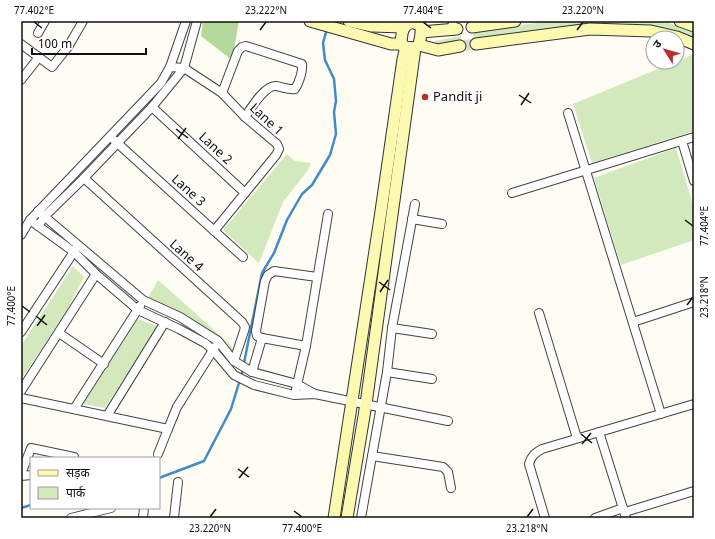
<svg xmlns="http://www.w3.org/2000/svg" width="715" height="539" font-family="Georgia,'Noto Sans Devanagari',serif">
	<rect width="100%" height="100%" fill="#fffdf3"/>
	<g fill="#d1e9bd">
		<path d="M 551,21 L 661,21 L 694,30 L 694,38 L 648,27 L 623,23 L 474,40 L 473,32 Z"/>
		<path d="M 461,36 L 461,42 L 435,45 L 435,41 Z"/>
		<path d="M 694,54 L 694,131 L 592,163 L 573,104 Z"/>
		<path d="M 676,148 L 694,208 L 694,240 L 621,265 L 594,178 Z"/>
		<path d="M 287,154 L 295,161 L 311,163 L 308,170 L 283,202 L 259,263 L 223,230 Z"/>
		<path d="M 73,266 L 84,277 L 68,308 L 21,380 L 21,346 Z"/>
		<path d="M 158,280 L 232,346 L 232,355 L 217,342 L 145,303 Z"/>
		<path d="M 138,319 L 157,326 L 105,408 L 83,404 Z"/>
	</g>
	<path fill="#b4d99c" d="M 203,21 L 239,21 L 232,60 L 201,36 Z"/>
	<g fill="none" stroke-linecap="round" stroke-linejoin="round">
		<g stroke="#428aca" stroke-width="2.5">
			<path d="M 159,478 L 204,461 L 231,409 L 242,373 L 262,273 L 274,253 L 287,220 L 302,194 L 312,185 L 330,155 L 336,134 L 334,112 L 336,101 L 334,79 L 325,60 L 323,43 L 327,29"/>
			<path d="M 21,508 L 31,505"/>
		</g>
		<path stroke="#dbd9d1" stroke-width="11" stroke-dasharray="11 5.5" stroke-linecap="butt" d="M 460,46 L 476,44"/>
		<defs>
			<g id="street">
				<path d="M 186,21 L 170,67 L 161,83 L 30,220 L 74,252 L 96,274 L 138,310 L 179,329 L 205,343 L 213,350 L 234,375 L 254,385 L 294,395 L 315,394 L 448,421"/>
				<path d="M 452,30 L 453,21"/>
				<path d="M 38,33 L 45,21"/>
				<path d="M 21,44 L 52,67 L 68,47 L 83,21"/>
				<path d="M 170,67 L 184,68 L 222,93 L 245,117 L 277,144 L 279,149 L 276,155 L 214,231"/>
				<path d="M 21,80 L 39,57"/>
				<path d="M 222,93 L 238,51 L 242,47 L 246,46 L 302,64 C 303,71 299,83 295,89 C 288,90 283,87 276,86 C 265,85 251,108 245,117"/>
				<path d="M 152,107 L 245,193"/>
				<path d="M 568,113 L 661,414"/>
				<path d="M 114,140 L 243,257"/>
				<path d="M 682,141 L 694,181"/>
				<path d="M 84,178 L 242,322 L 245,327 L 244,331 L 234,361"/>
				<path d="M 512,193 L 694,137"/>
				<path d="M 38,211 L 143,300 L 180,317 L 218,341 L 234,361 L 252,372 L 297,384 L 315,394"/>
				<path d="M 412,219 L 442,224"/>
				<path d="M 38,226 L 45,216 L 84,178 L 152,107 L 184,68 L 197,21"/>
				<path d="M 21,235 L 30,220"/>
				<path d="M 539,313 L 577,438"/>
				<path d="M 633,322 L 694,302"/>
				<path d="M 392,328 L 432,334"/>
				<path d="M 21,332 L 77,247"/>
				<path d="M 59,333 L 104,364"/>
				<path d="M 262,338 L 306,346"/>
				<path d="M 252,372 L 262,338 L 257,336 L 256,331 L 265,281 L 268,275 L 274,271 L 317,277"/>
				<path d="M 387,372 L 432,379"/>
				<path d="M 296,389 L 306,346 L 328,214"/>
				<path d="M 21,391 L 96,274"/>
				<path d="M 21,398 L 168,429 L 177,407 L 215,347"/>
				<path d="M 74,409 L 140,306"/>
				<path d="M 107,416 L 165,322"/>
				<path d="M 599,432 L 626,518"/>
				<path d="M 158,454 L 168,429"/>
				<path d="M 372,456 L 443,467 L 448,472 L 451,488"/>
				<path d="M 21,474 L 31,448 L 74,457 L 74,458"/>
				<path d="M 21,476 L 31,475"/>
				<path d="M 625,512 L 694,491"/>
				<path d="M 71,518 L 111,508"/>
				<path d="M 143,518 L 144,508"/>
				<path d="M 174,518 L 178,482"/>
				<path d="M 361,518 L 387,372 L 392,328 L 415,204"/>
				<path d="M 545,518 L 529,464 C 531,456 535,453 542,449 L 694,404"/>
				<path d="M 595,518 L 623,508"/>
			</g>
			<g id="secondary">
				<path d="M 310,21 L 391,44 L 401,44"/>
				<path d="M 349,21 L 371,26 L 404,27"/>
				<path d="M 680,21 L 694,26"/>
				<path d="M 412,22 L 419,25 L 422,29 L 419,45 L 415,48 L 404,47 L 401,44 C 402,34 401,26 412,22 Z"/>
				<path d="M 472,27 L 515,21"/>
				<path d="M 421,32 L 457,29"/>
				<path d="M 476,44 L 590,29 L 651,31 L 677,37 L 694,44"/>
				<path d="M 419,45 L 438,50 L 460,46"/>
				<path d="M 334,518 L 380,218 L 403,59 L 406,47"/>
				<path d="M 347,518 L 366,404 L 415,48"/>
			</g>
		</defs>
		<use href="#street" stroke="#434343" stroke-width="10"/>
		<use href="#secondary" stroke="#323232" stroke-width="13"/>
		<use href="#street" stroke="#fff" stroke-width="8"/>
		<use href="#secondary" stroke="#fcf9b0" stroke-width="11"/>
	</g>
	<path fill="none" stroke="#101010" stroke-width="1.5" d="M 34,22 L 42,28M 423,22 L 431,28M 260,30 L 266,22M 577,30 L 583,22M 519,95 L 531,103M 521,105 L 529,93M 176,129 L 188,138M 178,139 L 186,128M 685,220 L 693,226M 379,282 L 390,290M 380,292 L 388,280M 687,305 L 693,297M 22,306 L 30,312M 36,316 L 47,325M 37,326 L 45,315M 581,434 L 592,443M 582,444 L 591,433M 238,469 L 249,477M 239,478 L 248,467M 294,511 L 302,517M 210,517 L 216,509M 527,517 L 533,509"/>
	<circle fill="#bd2e2b" stroke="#fff" stroke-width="1.5" cx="425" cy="97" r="4"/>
	<g text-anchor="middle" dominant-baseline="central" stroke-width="4" stroke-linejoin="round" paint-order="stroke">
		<g font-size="13" fill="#101010" stroke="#fff" text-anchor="start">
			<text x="433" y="97">Pandit ji</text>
		</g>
		<g font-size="13" fill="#101010" stroke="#fff">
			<text transform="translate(266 120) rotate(43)">Lane 1</text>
			<text transform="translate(215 149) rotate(43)">Lane 2</text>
			<text transform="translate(188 191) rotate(42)">Lane 3</text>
			<text transform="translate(186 256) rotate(42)">Lane 4</text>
		</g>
	</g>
	<rect width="715" height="539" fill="none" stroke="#ffffff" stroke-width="44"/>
	<rect x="30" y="457" width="130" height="52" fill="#ffffff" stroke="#9f9f9f"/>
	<rect x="38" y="470" width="20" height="6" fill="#fcf9b0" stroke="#9f9f9f"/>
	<text x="66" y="477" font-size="12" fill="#101010">सड़क</text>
	<rect x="38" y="487" width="20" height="12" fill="#d1e9bd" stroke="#9f9f9f"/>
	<text x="66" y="497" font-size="12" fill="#101010">पार्क</text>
	<g transform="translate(665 50) rotate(307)"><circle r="19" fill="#ffffff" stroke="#9f9f9f"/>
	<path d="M0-3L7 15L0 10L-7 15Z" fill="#bd2e2b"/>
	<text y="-6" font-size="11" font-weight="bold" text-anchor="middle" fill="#101010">उ</text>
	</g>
	<path d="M32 48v6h114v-6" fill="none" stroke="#101010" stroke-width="2"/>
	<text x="38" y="48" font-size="12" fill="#101010" stroke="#ffffff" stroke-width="3" paint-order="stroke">100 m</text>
	<rect x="22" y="22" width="671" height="495" fill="none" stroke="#101010" stroke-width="1.5"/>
	<g font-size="10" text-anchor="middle" fill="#101010">
		<text x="34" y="14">77.402°E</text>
		<text x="266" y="14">23.222°N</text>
		<text x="423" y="14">77.404°E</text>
		<text x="583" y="14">23.220°N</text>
		<text transform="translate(704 226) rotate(-90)" y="4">77.404°E</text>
		<text transform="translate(704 297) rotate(-90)" y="4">23.218°N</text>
		<text transform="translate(11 306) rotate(-90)" y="4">77.400°E</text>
		<text x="210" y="532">23.220°N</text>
		<text x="302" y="532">77.400°E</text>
		<text x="527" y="532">23.218°N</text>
	</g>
</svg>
